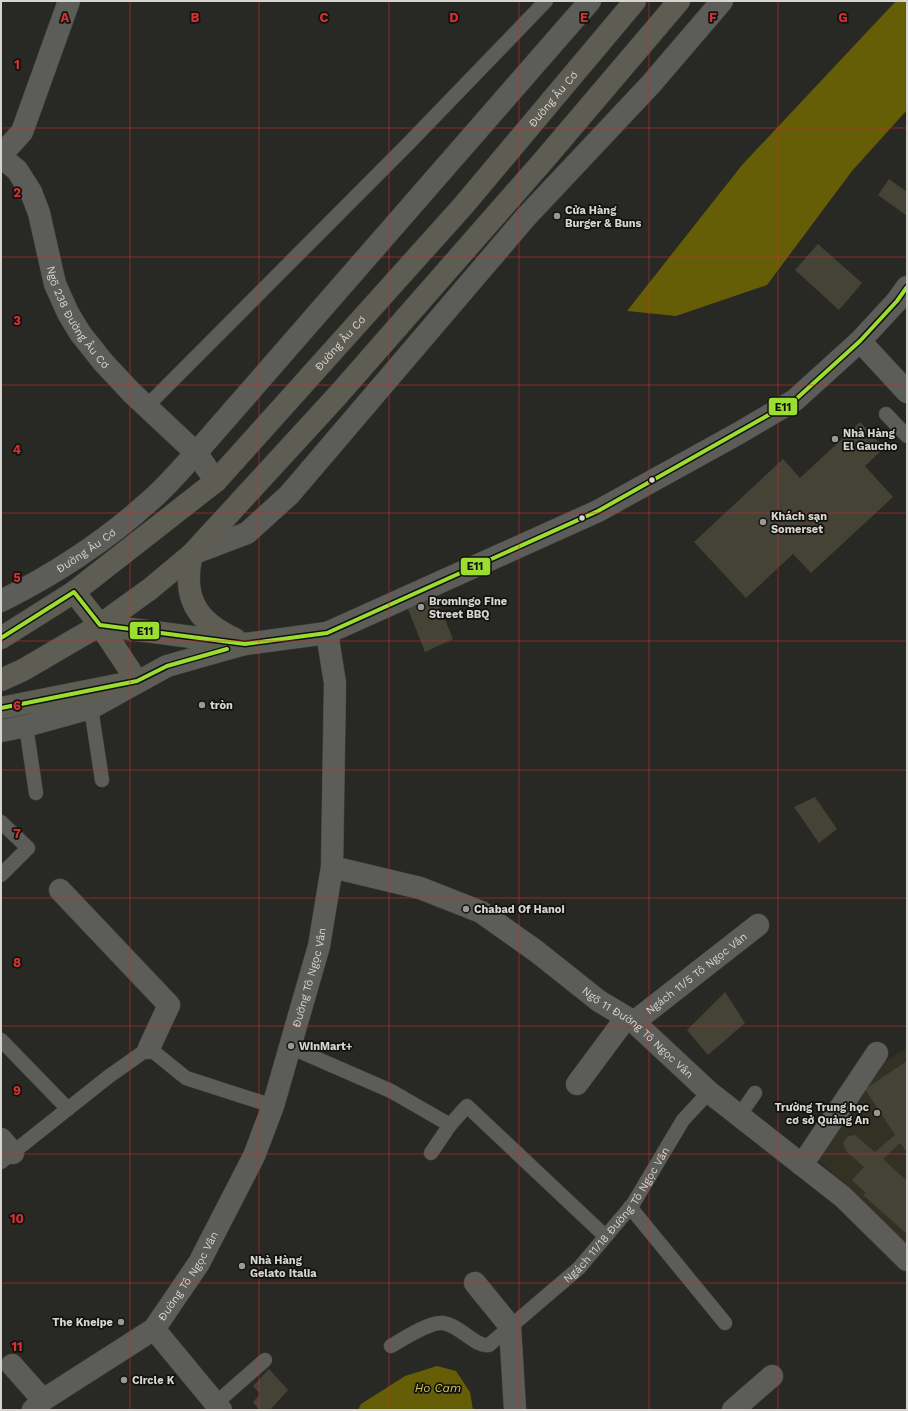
<svg xmlns="http://www.w3.org/2000/svg" width="908" height="1411" font-family="'Work Sans',sans-serif">
	<rect width="100%" height="100%" fill="#282824"/>
	<path fill="#323124" d="M 907,1048 L 907,1245 L 818,1160 L 878,1066 Z"/>
	<g fill="#665d07">
		<path d="M 896,1 L 907,1 L 907,110 L 852,171 L 767,285 L 676,316 L 627,311 L 742,165 Z"/>
		<path d="M 437,1366 L 456,1371 L 470,1392 L 473,1410 L 358,1410 L 361,1404 L 405,1376 Z"/>
	</g>
	<g fill="#454336">
		<path d="M 889,179 L 907,192 L 907,216 L 878,195 Z"/>
		<path d="M 818,244 L 862,283 L 839,310 L 795,270 Z"/>
		<path d="M 860,422 L 884,448 L 865,466 L 893,497 L 811,573 L 793,554 L 746,598 L 694,542 L 783,459 L 800,478 Z"/>
		<path d="M 434,592 L 453,639 L 425,652 L 406,604 Z"/>
		<path d="M 815,797 L 837,829 L 819,843 L 794,807 Z"/>
		<path d="M 725,992 L 745,1023 L 708,1055 L 687,1030 Z"/>
		<path d="M 907,1061 L 907,1149 L 905,1150 L 900,1143 L 883,1159 L 907,1181 L 907,1234 L 863,1195 L 866,1193 L 852,1180 L 864,1167 L 846,1151 L 843,1143 L 848,1136 L 855,1135 L 875,1152 L 895,1135 L 865,1089 Z"/>
		<path d="M 269,1369 L 288,1390 L 270,1410 L 259,1410 L 253,1402 L 260,1394 L 253,1386 Z"/>
	</g>
	<g fill="none" stroke-linecap="round" stroke-linejoin="round">
		<defs>
			<g id="lane">
				<path d="M 147,406 L 408,144 L 546,1"/>
				<path d="M 886,414 L 907,436"/>
				<path d="M 91,708 L 102,780"/>
				<path d="M 26,726 L 36,793"/>
				<path d="M 1,822 L 28,848 L 1,875"/>
				<path d="M 1,1040 L 68,1109"/>
				<path d="M 290,1047 L 391,1091 L 450,1125"/>
				<path d="M 739,1116 L 755,1093"/>
				<path d="M 431,1153 L 450,1125 L 467,1106 L 605,1236"/>
				<path d="M 1,1162 L 108,1077 L 149,1048 L 186,1078 L 273,1106"/>
				<path d="M 630,1207 L 725,1323"/>
				<path id="s1" d="M 391,1346 C 403,1339 429,1322 442,1323 C 459,1324 476,1348 489,1345 L 579,1268 L 633,1204 L 683,1120 L 709,1092"/>
				<path d="M 216,1403 L 265,1360"/>
			</g>
			<g id="street">
				<path d="M 1,155 L 22,132 L 69,1"/>
				<path id="s2" d="M 1,157 L 17,170 L 31,192 L 39,213 L 55,284 L 68,313 L 80,333 L 103,362 L 131,392 L 196,453 L 216,481"/>
				<path d="M 860,341 L 907,392"/>
				<path id="s3" d="M 332,867 L 420,888 L 481,912 L 536,951 L 599,1001 L 634,1022 L 709,1092 L 843,1197 L 907,1260"/>
				<path d="M 60,890 L 169,1005 L 149,1048"/>
				<path id="s4" d="M 634,1022 L 758,925"/>
				<path d="M 577,1084 L 626,1018"/>
				<path d="M 1,1139 L 13,1153"/>
				<path d="M 802,1165 L 877,1053"/>
				<path d="M 475,1283 L 510,1326 L 515,1410"/>
				<path d="M 154,1329 L 221,1410"/>
				<path d="M 12,1365 L 43,1400"/>
				<path id="s5" d="M 33,1410 L 43,1400 L 154,1329 L 199,1263 L 254,1156 L 273,1106 L 319,946 L 332,867 L 335,683 L 327,633"/>
				<path d="M 733,1410 L 772,1376"/>
			</g>
			<g id="secondary">
				<path d="M 192,554 L 247,533 L 289,495 L 526,217 L 651,84 L 722,1"/>
				<path id="s6" d="M 1,601 C 55,574 107,540 152,499 C 168,485 182,468 196,453 L 590,1"/>
				<path d="M 1,731 L 26,726 L 91,708 L 167,666 L 245,644 L 327,633 L 598,511 L 739,433 L 795,400 L 860,341 L 897,301 L 907,287"/>
			</g>
			<g id="primary">
				<path d="M 192,554 C 182,596 195,621 235,639"/>
				<path d="M 100,625 L 245,644"/>
				<path id="s7" d="M 1,638 L 74,592 L 216,481 L 463,206 L 635,1"/>
				<path d="M 1,680 L 23,670 L 100,625 L 150,589 L 192,554 L 338,395 L 544,160 L 679,1"/>
				<path d="M 1,708 L 137,681 L 100,625 L 74,592"/>
			</g>
		</defs>
		<use href="#lane" stroke="#444441" stroke-width="15"/>
		<use href="#street" stroke="#444441" stroke-width="23"/>
		<use href="#secondary" stroke="#444441" stroke-width="23"/>
		<use href="#primary" stroke="#444441" stroke-width="23"/>
		<use href="#lane" stroke="#5c5c58" stroke-width="14"/>
		<use href="#street" stroke="#5c5c58" stroke-width="22"/>
		<use href="#secondary" stroke="#5c5c58" stroke-width="22"/>
		<use href="#primary" stroke="#5e5d54" stroke-width="22"/>
		<defs>
			<g id="bus-1">
				<path d="M 1,638 L 74,592 L 100,625 L 245,644 L 327,633 L 598,511 L 795,400 L 860,341 L 897,301 L 907,287"/>
				<path d="M 1,708 L 137,681 L 167,666 L 227,649"/>
			</g>
		</defs>
		<use href="#bus-1" stroke="#12120e" stroke-width="7"/>
		<use href="#bus-1" stroke="#9cdd31" stroke-width="4"/>
	</g>
	<path fill="none" stroke="#d63130" stroke-width="1" stroke-opacity="0.55" d="M 130,1 L 130,1410M 259,1 L 259,1410M 389,1 L 389,1410M 519,1 L 519,1410M 649,1 L 649,1410M 778,1 L 778,1410M 1,128 L 907,128M 1,257 L 907,257M 1,385 L 907,385M 1,513 L 907,513M 1,641 L 907,641M 1,770 L 907,770M 1,898 L 907,898M 1,1026 L 907,1026M 1,1154 L 907,1154M 1,1283 L 907,1283"/>
	<g fill="#999894" stroke="#12120e" stroke-width="1.5">
		<circle cx="557" cy="216" r="4"/>
		<circle cx="835" cy="439" r="4"/>
		<circle cx="763" cy="522" r="4"/>
		<circle cx="421" cy="607" r="4"/>
		<circle cx="202" cy="705" r="4"/>
		<circle cx="466" cy="909" r="4"/>
		<circle cx="291" cy="1046" r="4"/>
		<circle cx="877" cy="1113" r="4"/>
		<circle cx="242" cy="1266" r="4"/>
		<circle cx="121" cy="1322" r="4"/>
		<circle cx="124" cy="1380" r="4"/>
	</g>
	<g fill="#d6d5d1" stroke="#12120e" stroke-width="1.5">
		<circle cx="652" cy="480" r="3.5"/>
		<circle cx="582" cy="518" r="3.5"/>
	</g>
	<g text-anchor="middle" dominant-baseline="central" stroke-width="3.5" stroke-linejoin="round" paint-order="stroke">
		<g font-size="11" fill="#d6d5d1" stroke="#12120e">
			<text stroke="none"><textPath href="#s7" startOffset="776">Đường Âu Cơ</textPath></text>
			<text stroke="none"><textPath href="#s2" startOffset="182">Ngõ 238 Đường Âu Cơ</textPath></text>
			<text stroke="none"><textPath href="#s7" startOffset="452">Đường Âu Cơ</textPath></text>
			<text stroke="none"><textPath href="#s6" startOffset="99">Đường Âu Cơ</textPath></text>
			<text stroke="none"><textPath href="#s4" startOffset="79">Ngách 11/5 Tô Ngọc Vân</textPath></text>
			<text stroke="none"><textPath href="#s5" startOffset="533">Đường Tô Ngọc Vân</textPath></text>
			<text stroke="none"><textPath href="#s3" startOffset="354">Ngõ 11 Đường Tô Ngọc Vân</textPath></text>
			<text stroke="none"><textPath href="#s1" startOffset="293">Ngách 11/18 Đường Tô Ngọc Vân</textPath></text>
			<text stroke="none"><textPath href="#s5" startOffset="209">Đường Tô Ngọc Vân</textPath></text>
		</g>
		<g font-size="11" font-weight="bold" fill="#d6d5d1" stroke="#12120e" text-anchor="start">
			<text x="565" y="210">Cửa Hàng<tspan x="565" dy="13">Burger &amp; Buns</tspan></text>
			<text x="843" y="433">Nhà Hàng<tspan x="843" dy="13">El Gaucho</tspan></text>
			<text x="771" y="516">Khách sạn<tspan x="771" dy="13">Somerset</tspan></text>
			<text x="429" y="601">Bromingo Fine<tspan x="429" dy="13">Street BBQ</tspan></text>
			<text x="210" y="705">tròn</text>
			<text x="474" y="909">Chabad Of Hanoi</text>
			<text x="299" y="1046">WinMart+</text>
			<text x="869" y="1107" text-anchor="end">Trường Trung học<tspan x="869" dy="13">cơ sở Quảng An</tspan></text>
			<text x="250" y="1260">Nhà Hàng<tspan x="250" dy="13">Gelato Italia</tspan></text>
			<text x="113" y="1322" text-anchor="end">The Kneipe</text>
			<text x="132" y="1380">Circle K</text>
		</g>
		<g font-size="12" font-style="italic" fill="#d3c658" stroke="#12120e">
			<text x="438" y="1388">Ho Cam</text>
		</g>
	</g>
	<g font-size="13" text-anchor="middle" font-weight="bold" fill="#d63130" stroke="#12120e" stroke-width="3.5" stroke-linejoin="round" paint-order="stroke">
		<text x="65" y="22">A</text>
		<text x="195" y="22">B</text>
		<text x="324" y="22">C</text>
		<text x="454" y="22">D</text>
		<text x="584" y="22">E</text>
		<text x="713" y="22">F</text>
		<text x="843" y="22">G</text>
		<text x="17" y="69">1</text>
		<text x="17" y="197">2</text>
		<text x="17" y="325">3</text>
		<text x="17" y="454">4</text>
		<text x="17" y="582">5</text>
		<text x="17" y="710">6</text>
		<text x="17" y="838">7</text>
		<text x="17" y="967">8</text>
		<text x="17" y="1095">9</text>
		<text x="17" y="1223">10</text>
		<text x="17" y="1351">11</text>
	</g>
	<g stroke="#12120e" stroke-width="1.5">
		<rect x="768" y="397" width="30" height="19" rx="4" fill="#9cdd31"/>
		<rect x="460" y="557" width="31" height="19" rx="4" fill="#9cdd31"/>
		<rect x="129" y="621" width="31" height="19" rx="4" fill="#9cdd31"/>
	</g>
	<g font-size="11" text-anchor="middle" font-weight="bold" fill="#111">
		<text x="783" y="411">E11</text>
		<text x="475" y="570">E11</text>
		<text x="145" y="635">E11</text>
	</g>
	<rect width="908" height="1411" fill="none" stroke="#d6d5d1" stroke-width="4"/>
</svg>
